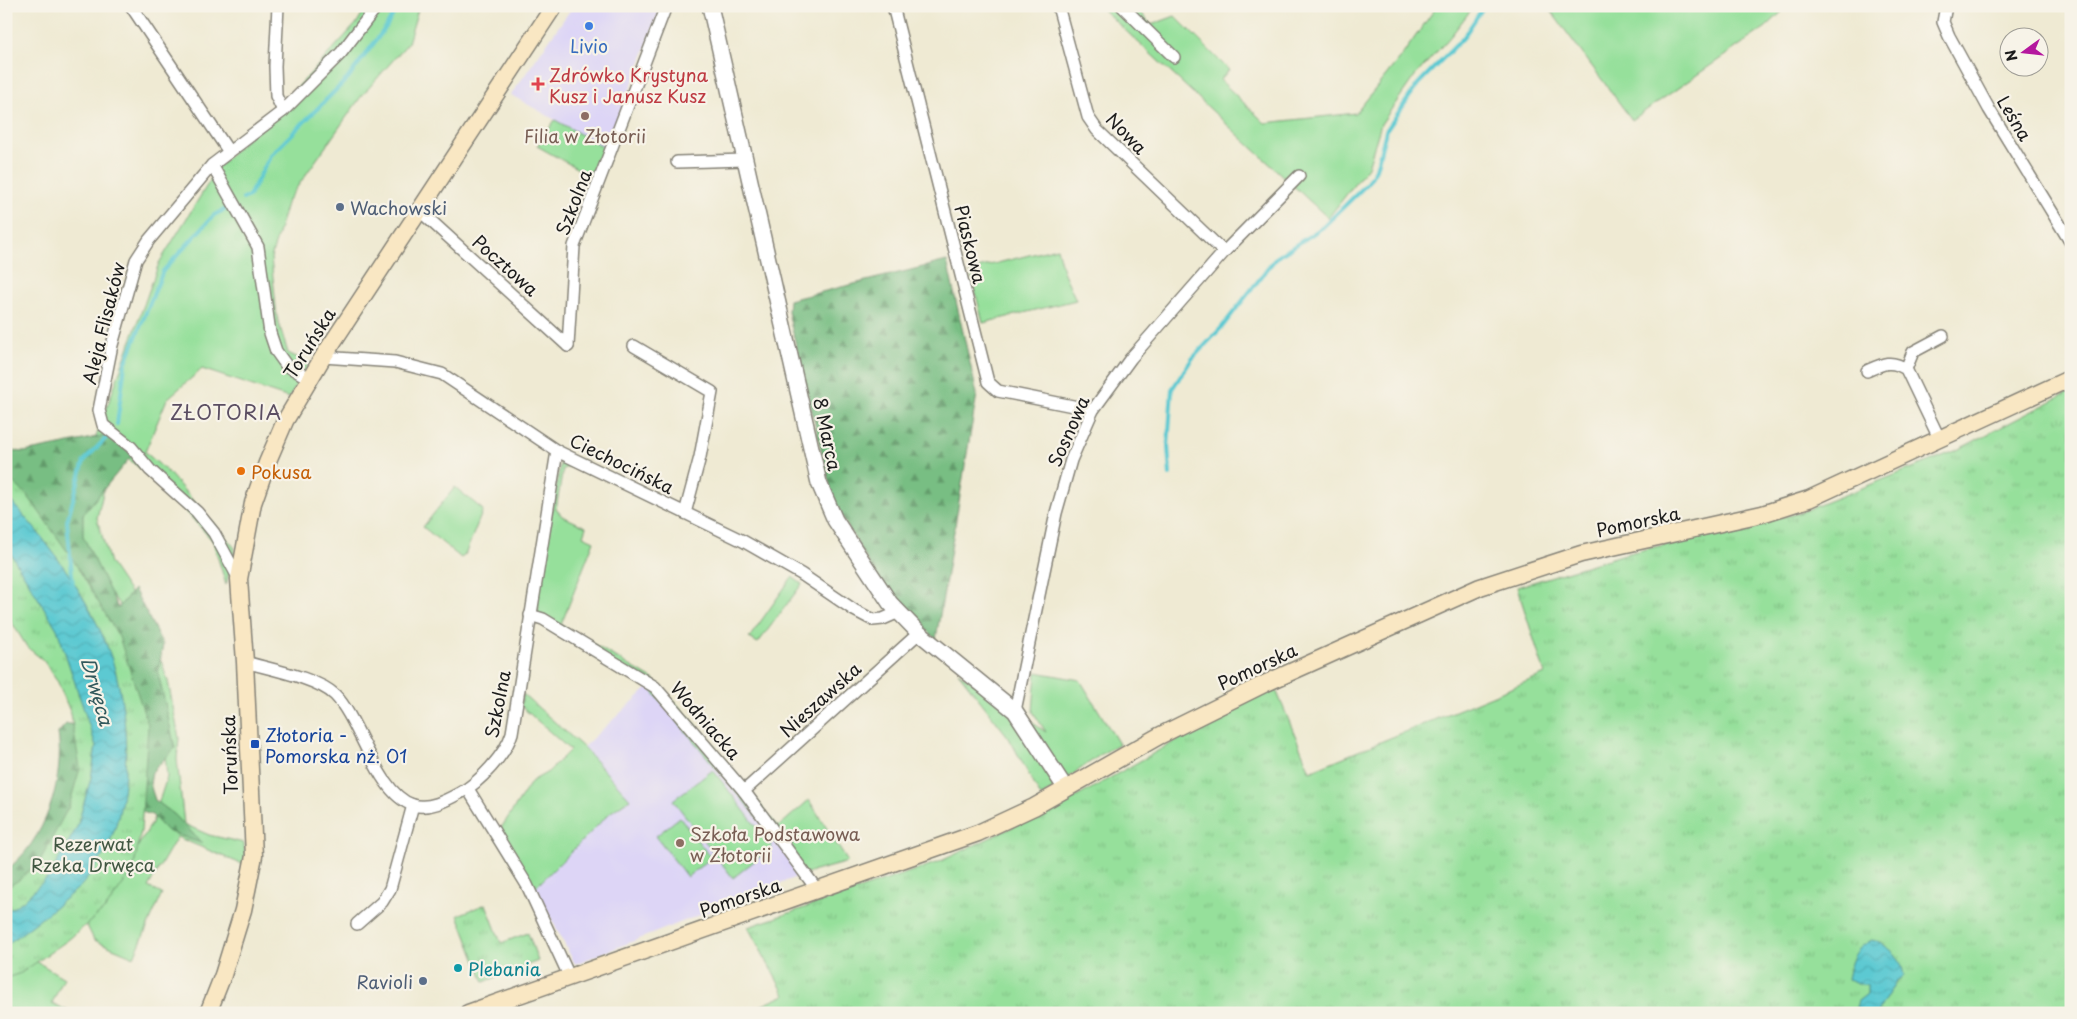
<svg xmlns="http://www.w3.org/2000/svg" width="2077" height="1019" font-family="'Playpen Sans',sans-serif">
	<defs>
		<pattern id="forest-firs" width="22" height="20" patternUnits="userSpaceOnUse" patternTransform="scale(1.25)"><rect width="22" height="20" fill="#78be83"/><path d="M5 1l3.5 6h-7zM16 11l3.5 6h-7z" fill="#629a6a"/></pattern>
		<pattern id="park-tufts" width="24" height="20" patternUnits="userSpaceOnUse" patternTransform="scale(1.25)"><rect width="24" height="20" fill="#96e09b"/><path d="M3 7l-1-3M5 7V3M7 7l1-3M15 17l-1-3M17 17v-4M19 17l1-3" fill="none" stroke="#81c085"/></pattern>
		<pattern id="water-waves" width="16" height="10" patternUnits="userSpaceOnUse" patternTransform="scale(1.25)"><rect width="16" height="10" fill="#5cc9d2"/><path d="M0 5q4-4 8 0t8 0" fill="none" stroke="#4facb4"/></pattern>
	</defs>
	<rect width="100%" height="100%" fill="#f7f3e8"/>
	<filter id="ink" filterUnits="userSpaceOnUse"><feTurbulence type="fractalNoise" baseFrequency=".02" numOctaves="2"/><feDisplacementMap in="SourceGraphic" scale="10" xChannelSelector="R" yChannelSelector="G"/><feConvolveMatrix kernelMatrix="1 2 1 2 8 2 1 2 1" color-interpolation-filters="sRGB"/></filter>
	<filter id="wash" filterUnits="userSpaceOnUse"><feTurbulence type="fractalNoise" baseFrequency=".0096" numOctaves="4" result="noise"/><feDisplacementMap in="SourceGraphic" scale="20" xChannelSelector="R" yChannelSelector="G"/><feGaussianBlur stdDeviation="1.12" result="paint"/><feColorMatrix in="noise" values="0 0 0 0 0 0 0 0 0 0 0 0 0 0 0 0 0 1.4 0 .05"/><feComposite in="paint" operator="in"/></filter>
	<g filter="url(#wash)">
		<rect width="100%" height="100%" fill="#efead3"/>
		<g fill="#ddd5f6">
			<path d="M 573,6 L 662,6 L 607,149 L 511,95 Z"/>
			<path d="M 649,687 L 804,874 L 575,964 L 535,888 L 611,812 L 630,799 L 583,747 Z"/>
		</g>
		<g fill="#96e09b" stroke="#597e5c">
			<path d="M 367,6 L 419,6 L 408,43 L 360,98 L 288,200 L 271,258 L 277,317 L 288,353 L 309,363 L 289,398 L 202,369 L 167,399 L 145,452 L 168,472 L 235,548 L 226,585 L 213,541 L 163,487 L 121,453 L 108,472 L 97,518 L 110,563 L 133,597 L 158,652 L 168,681 L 179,738 L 177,759 L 184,824 L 209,835 L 244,843 L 246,866 L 177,837 L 148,887 L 162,894 L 134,957 L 94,940 L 78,907 L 121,874 L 152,823 L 167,777 L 163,732 L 121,607 L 76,545 L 6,456 L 11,458 L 96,437 L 159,263 L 219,166 L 285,101 L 356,24 Z"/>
			<path d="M 1099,6 L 1136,6 L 1151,25 L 1175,16 L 1229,70 L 1220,80 L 1265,123 L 1356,113 L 1403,54 L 1437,6 L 1474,6 L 1450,37 L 1414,77 L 1381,124 L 1368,167 L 1328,218 Z"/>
			<path d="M 1547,6 L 1788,6 L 1766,27 L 1632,120 Z"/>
			<path d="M 555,120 L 607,149 L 596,179 L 537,146 Z"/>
			<path d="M 1057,248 L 1063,271 L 1076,300 L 983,323 L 970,270 Z"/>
			<path d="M 561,460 L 573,465 L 563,469 L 556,509 L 562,516 L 586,527 L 583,536 L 594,541 L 561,625 L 654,680 L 705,734 L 778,827 L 809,800 L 848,862 L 804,874 L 649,687 L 537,615 L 539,607 L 535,605 Z"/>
			<path d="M 455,487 L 483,510 L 465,555 L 461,558 L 423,527 Z"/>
			<path d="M 792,577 L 802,584 L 758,643 L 749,638 Z"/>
			<path d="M 958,672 L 1046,732 L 1033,712 L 1036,672 L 1080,680 L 1119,744 L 1100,755 L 1041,797 L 1009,738 Z"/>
			<path d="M 523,694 L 583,747 L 630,799 L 611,812 L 535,888 L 499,831 L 532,781 L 548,772 L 570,750 L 521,706 Z"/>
			<path d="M 713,770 L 772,847 L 733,878 L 673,800 Z"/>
			<path d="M 680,817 L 711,858 L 687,877 L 656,836 Z"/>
			<path d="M 19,951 L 64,978 L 52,1003 L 72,1013 L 6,1013 L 6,961 Z"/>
		</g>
		<g fill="url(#forest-firs)" stroke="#4a6d50">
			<path d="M 947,261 L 977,394 L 936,639 L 889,598 L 834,503 L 788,312 L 789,300 Z"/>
			<path d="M 104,436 L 124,443 L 133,454 L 83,514 L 83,536 L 118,608 L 134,589 L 163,645 L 158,673 L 175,748 L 152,772 L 150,784 L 155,800 L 175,815 L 203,844 L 167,831 L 152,815 L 136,810 L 6,496 L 6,450 L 24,452 Z"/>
			<path d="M 66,724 L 77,724 L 84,730 L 77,826 L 6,912 L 6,870 C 45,842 65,780 58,733 Z"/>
		</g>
		<g fill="url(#park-tufts)" stroke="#597e5c">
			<path d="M 2071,391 L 2071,1013 L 745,1013 L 785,995 L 748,927 L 939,862 L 1080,795 L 1274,685 L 1310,771 L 1545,674 L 1517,587 L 1625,554 L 1799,513 L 1955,451 Z"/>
			<path d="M 6,476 L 27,495 L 72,558 L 119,637 L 148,725 L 141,831 L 133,870 L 106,908 L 68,940 L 21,973 L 6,978 L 6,888 L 19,880 L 41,859 L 69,806 L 80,768 L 71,714 L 57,680 L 43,660 L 27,647 L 6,613 Z"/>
			<path d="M 486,904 L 501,943 L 528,933 L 538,961 L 484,982 L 458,915 Z"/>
		</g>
		<g fill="url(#water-waves)" stroke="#3c7277">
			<path d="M 6,496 C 44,536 83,589 104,639 C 129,694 134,783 111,839 C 106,853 94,870 85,881 C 80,888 72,893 66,898 C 46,915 27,930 6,945 L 6,912 L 23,901 L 49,876 L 77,827 L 91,778 L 96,746 L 57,629 L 6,546 Z"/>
			<path d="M 1872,940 C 1891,947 1901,956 1904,976 L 1896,981 L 1877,1013 L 1842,1013 L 1846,1008 L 1855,1011 L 1858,1001 L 1867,994 L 1867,984 L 1857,984 L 1847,979 C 1851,960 1854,949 1872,940 Z"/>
		</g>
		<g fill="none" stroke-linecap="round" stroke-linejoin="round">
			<g stroke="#5cc9d2" stroke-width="4">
				<path d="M 243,199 L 249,196 L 271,155 L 348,78 L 386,27 L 398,6"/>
				<path d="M 117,424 L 125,364 L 163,271 L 214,215 L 226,209"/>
				<path d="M 1170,475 L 1168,446 L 1172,389 L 1192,359 L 1222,327 L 1276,258 L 1323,227 L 1368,183 L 1376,169 L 1386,131 L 1418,84 L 1463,38 L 1484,6"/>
				<path d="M 73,586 L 67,521 L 84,461 L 108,436"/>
			</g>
		</g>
	</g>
	<g filter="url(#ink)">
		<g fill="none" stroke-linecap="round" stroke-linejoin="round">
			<defs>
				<g id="minor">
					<path d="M 131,6 L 229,152"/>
					<path d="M 278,6 L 275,66 L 276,96 L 283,111"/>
					<path d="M 893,6 L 988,382 L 998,391 L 1093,410"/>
					<path d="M 1058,6 L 1088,117 L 1097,130 L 1224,252"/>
					<path d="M 1122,6 L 1174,57"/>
					<path d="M 1946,6 L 1943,22 L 1949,36 L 1989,109 L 2071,243"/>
					<path d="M 677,162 L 745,160"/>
					<path d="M 212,165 L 258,247 L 270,333 L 276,351 L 286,365 L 310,379"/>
					<path d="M 419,210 L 568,346"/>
					<path d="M 568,346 L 574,246 L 666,6"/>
					<path d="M 634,346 L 712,392 L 700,457 L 685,513"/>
					<path d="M 323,357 L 395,362 L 442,374 L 557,451 L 743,541 L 801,574 L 854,610 L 873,620 L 883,619 L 899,612"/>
					<path d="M 1906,369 L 1913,352 L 1943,336"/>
					<path d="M 1867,371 C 1882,364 1891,359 1906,369 L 1940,440"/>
					<path d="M 239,579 L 214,533 L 197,512 L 150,470 L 131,447 L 103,425 L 99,410 L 112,345 L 136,260 L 149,240 L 212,165 L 283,111 L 341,53 L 377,6"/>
					<path d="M 530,615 L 543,619 L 655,687 L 744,791 L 818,891"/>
					<path d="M 245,662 C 269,669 318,678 335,695 C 360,720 377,794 413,805 C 429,810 447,800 460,793 C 479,783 506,754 512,733 L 557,451"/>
					<path d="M 1015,711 L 1056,513 L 1071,460 L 1093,410 L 1131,358 L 1224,252 L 1299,176"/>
					<path d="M 468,789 L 527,885 L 570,978"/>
					<path d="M 744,791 L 919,633"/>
					<path d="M 357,924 L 382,902 L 390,889 L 413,805"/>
				</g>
				<path id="tertiary" d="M 710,6 L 819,483 L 835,520 L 890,603 L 919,633 L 1015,711 L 1066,789"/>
				<g id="secondary">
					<path d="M 208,1013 L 223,975 L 243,910 L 254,856 L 245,662 L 239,579 L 253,503 L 267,463 L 285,421 L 323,357 L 554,6"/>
					<path d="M 468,1013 L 978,833 L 1034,807 L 1159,736 L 1264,684 L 1480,587 L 1581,554 L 1762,514 L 1809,499 L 2071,378"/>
				</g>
			</defs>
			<use href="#minor" stroke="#868378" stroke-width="14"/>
			<use href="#tertiary" stroke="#868378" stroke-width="18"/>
			<use href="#secondary" stroke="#868378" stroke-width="19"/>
			<use href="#minor" stroke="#fff" stroke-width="11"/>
			<use href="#tertiary" stroke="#fff" stroke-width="15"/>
			<use href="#secondary" stroke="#f9e7c3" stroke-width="16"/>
		</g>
	</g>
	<circle fill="#3f7fe0" stroke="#f7f3e8" stroke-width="2" cx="589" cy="26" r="5"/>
	<path fill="#e0444e" stroke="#f7f3e8" stroke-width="2" d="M535.5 76.5h5v5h5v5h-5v5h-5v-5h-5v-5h5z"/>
	<g fill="#8d6e63" stroke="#f7f3e8" stroke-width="2">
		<circle cx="585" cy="116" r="5"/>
		<circle cx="680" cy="843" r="5"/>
	</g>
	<g fill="#5c6f8a" stroke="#f7f3e8" stroke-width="2">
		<circle cx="340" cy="207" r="5"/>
		<circle cx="423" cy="981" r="5"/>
	</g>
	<circle fill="#e8710a" stroke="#f7f3e8" stroke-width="2" cx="241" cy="471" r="5"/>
	<rect fill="#1a4fb4" stroke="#f7f3e8" stroke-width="2" x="250" y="739" width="10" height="10" rx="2.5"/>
	<circle fill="#0f9aa8" stroke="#f7f3e8" stroke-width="2" cx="458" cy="968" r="5"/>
	<g text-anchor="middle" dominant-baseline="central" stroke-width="4.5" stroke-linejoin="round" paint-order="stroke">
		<g font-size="18" fill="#366cbe" stroke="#f7f3e8">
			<text x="589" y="45">Livio</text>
		</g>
		<g font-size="18" fill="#be3a42" stroke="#f7f3e8" text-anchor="start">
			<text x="549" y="74">Zdrówko Krystyna<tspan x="549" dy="21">Kusz i Janusz Kusz</tspan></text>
		</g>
		<g font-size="18" fill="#1c1c1c" stroke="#f7f3e8">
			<text transform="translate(2015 118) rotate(59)">Leśna</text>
			<text transform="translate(1127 133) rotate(46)">Nowa</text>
			<text transform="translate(573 202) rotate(-69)">Szkolna</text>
			<text transform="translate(971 244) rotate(76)">Piaskowa</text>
			<text transform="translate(506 265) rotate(42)">Pocztowa</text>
			<text transform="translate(103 323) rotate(-76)">Aleja Flisaków</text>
			<text transform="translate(309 343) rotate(-58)">Toruńska</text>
			<text transform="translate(1068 431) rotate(-66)">Sosnowa</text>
			<text transform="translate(828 434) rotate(78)">8 Marca</text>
			<text transform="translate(622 463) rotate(26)">Ciechocińska</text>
			<text transform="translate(1638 521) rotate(-12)">Pomorska</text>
			<text transform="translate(1257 666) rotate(-25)">Pomorska</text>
			<text transform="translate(820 699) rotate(-42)">Nieszawska</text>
			<text transform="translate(497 704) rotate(-79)">Szkolna</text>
			<text transform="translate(706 720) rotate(49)">Wodniacka</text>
			<text transform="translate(229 755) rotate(-92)">Toruńska</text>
			<text transform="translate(740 897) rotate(-19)">Pomorska</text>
		</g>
		<g font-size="18" fill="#785e54" stroke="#f7f3e8">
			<text x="585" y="135">Filia w Złotorii</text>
			<text x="690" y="833" text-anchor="start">Szkoła Podstawowa<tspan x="690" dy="21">w Złotorii</tspan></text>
		</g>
		<g font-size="18" fill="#4e5e75" stroke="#f7f3e8" text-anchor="start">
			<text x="350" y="207">Wachowski</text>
			<text x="413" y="981" text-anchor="end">Ravioli</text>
		</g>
		<g font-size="18" fill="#c56008" stroke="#f7f3e8" text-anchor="start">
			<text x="251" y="471">Pokusa</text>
		</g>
		<g font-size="18" fill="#164399" stroke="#f7f3e8" text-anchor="start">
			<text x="265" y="734">Złotoria -<tspan x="265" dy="21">Pomorska nż. 01</tspan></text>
		</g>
		<g font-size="18" fill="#415742" stroke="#f7f3e8">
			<text x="93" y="843">Rezerwat<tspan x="93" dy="21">Rzeka Drwęca</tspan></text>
		</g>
		<g font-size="18" fill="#0d838f" stroke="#f7f3e8" text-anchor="start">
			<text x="468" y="968">Plebania</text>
		</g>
		<g font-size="19" font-style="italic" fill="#32595c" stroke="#f7f3e8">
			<text transform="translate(98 691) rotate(74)">Drwęca</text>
		</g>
		<g font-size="20" letter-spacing="1" fill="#5b4e62" stroke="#f7f3e8">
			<text x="226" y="412">ZŁOTORIA</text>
		</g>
	</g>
	<rect width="2077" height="1019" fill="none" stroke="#f7f3e8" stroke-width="25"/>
	<g transform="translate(2024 52) rotate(255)"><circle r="24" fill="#f7f3e8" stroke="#9f9d96"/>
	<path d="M0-4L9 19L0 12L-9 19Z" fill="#b5179e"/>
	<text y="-8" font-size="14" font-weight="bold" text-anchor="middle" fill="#1c1c1c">N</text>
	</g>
</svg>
